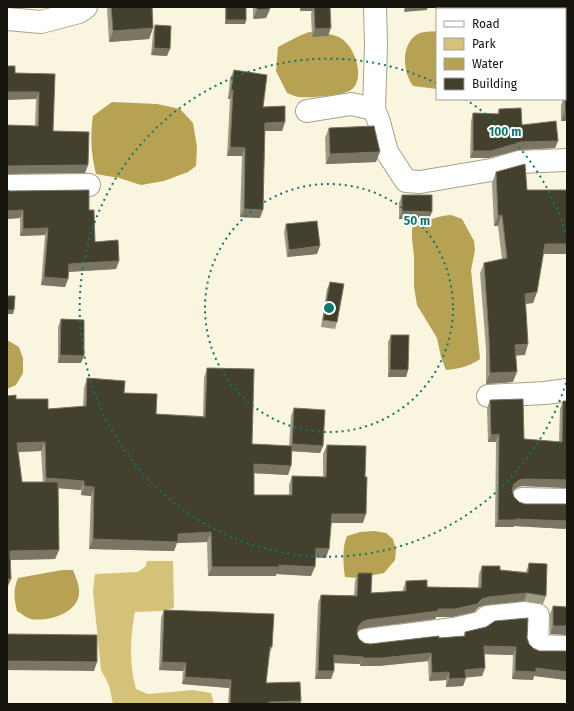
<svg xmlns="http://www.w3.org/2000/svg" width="574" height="711" font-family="'Fira Sans',sans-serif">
	<rect width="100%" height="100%" fill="#faf5df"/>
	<path fill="#d4c278" d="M 147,561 L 173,561 L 174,608 L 161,611 L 135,612 C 130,637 129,664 136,689 L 148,694 L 193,690 L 211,693 L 214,704 L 113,704 L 109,685 L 101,670 L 93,591 L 95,574 L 138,572 L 146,566 Z"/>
	<g fill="#b6a252">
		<path d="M 437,31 L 437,89 L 413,86 C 403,72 400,44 418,34 C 423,31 432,32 437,31 Z"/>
		<path d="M 309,32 C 318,33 328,33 336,36 C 354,41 367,79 351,90 C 342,96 310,98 299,97 C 295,97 291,94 287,93 L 276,71 L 278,47 L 299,36 Z"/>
		<path d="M 112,102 L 157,104 L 180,109 L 193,123 L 197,147 L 196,166 L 188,172 L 164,181 L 141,185 L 119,178 L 96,174 C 91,154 90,136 93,116 Z"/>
		<path d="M 451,215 L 462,219 L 474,241 L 475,250 L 471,270 L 480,359 C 470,366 459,369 446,370 L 441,357 L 437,338 L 417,305 L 414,287 L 414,256 L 412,239 L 412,228 C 424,221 437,216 451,215 Z"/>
		<path d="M 7,340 L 19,347 L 23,358 L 23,373 L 16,385 L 7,389 Z"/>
		<path d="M 374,531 L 386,533 L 393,539 L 396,550 L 395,560 L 384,573 L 359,578 L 345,577 C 343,566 342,546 347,536 L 360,532 Z"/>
		<path d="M 62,570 L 73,570 C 76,578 80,586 79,594 C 77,614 47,622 31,619 C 26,618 21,613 17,611 C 14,599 13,590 18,578 Z"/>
	</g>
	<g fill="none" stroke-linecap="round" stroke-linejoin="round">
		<defs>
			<g id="minor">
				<path d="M 7,19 L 41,22 L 79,12 L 86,7"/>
				<path d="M 374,109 L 376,45 L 375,7"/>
				<path d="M 307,111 L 351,104 L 374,109 L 379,122 L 387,152 L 406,181 L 420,182 L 491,170 L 519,162 L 567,160"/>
				<path d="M 7,186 L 89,185"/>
				<path d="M 488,396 L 545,393 L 567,390"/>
				<path d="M 522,499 L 567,500"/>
				<path d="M 366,640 L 454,629 L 480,623 L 487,617 L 525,613 L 538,615 L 537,646 L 567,647"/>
			</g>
		</defs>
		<use href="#minor" stroke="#a6a18d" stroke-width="24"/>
		<use href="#minor" stroke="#fff" stroke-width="22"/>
	</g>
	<g fill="#9f9a86" fill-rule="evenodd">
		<path d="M 107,7 L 152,7 L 153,28 L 149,39 L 109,42 Z"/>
		<path d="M 226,7 L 246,20 L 245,24 L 225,24 L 225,10 Z"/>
		<path d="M 253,7 L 269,7 L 270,9 L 266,18 L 253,19 Z"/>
		<path d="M 300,7 L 330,7 L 328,36 L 312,37 L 311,14 L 312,11 L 300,11 Z"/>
		<path d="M 155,25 L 167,56 L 151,55 L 153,33 Z"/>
		<path d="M 234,70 L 263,107 L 285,122 L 282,131 L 265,131 L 260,218 L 240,217 L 242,156 L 227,156 L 230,99 L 228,99 L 230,78 Z"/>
		<path d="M 15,73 L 55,74 L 53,131 L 88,165 L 85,173 L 35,126 L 36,99 Z"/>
		<path d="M 563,99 L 565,99 L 567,121 L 561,121 L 561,105 Z"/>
		<path d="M 499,109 L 522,125 L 558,141 L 555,148 L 518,150 L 488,158 L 470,158 L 471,121 L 473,113 L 497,114 Z"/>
		<path d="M 329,128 L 376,162 L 326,164 L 325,138 Z"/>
		<path d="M 496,172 L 527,190 L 567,190 L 567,254 L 543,254 L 537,292 L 533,303 L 526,304 L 525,355 L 516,355 L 513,382 L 486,384 L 486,349 L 480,273 L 484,263 L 502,259 L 498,226 L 494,226 L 492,183 Z"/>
		<path d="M 7,190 L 89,210 L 95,242 L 119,261 L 116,269 L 68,272 L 68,279 L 65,287 L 41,285 L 45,235 L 20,236 L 20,218 L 7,219 Z"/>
		<path d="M 402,195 L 429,219 L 399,219 L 399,203 Z"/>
		<path d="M 286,224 L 317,254 L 287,257 L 284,232 Z"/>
		<path d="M 330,282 L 337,322 L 335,329 L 321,327 L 327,289 Z"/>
		<path d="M 61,319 L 81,363 L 58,363 L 58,327 Z"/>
		<path d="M 391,335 L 408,370 L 406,377 L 388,377 L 388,342 Z"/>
		<path d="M 207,368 L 252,444 L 289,446 L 291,416 L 294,408 L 323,446 L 320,453 L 292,451 L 291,466 L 288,475 L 254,473 L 254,495 L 289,495 L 289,485 L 292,476 L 323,477 L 323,454 L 327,445 L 363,523 L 331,523 L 326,558 L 315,557 L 311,576 L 276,574 L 276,576 L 208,576 L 207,542 L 177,543 L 174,551 L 89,549 L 91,496 L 81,495 L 81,490 L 58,488 L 59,550 L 55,559 L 10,560 L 11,579 L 7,588 L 7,396 L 48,409 L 83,407 L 84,388 L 87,378 L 124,393 L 156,414 L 203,416 L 204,378 ZM 41,451 L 43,482 L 22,482 L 18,452 Z"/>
		<path d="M 490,400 L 524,439 L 559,442 L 560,409 L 563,401 L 567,488 L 522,486 L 516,488 L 513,491 L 514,497 L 519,502 L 525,504 L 567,504 L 567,529 L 514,526 L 514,527 L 495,527 L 496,442 L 488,442 L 487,408 Z"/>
		<path d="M 529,563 L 546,596 L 543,604 L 524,601 L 486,605 L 479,607 L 474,612 L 452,617 L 436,617 L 435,619 L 364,628 L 359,630 L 357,632 L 357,634 L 359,639 L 364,643 L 370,644 L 464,636 L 465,632 L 527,638 L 529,644 L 533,648 L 539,651 L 567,651 L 567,680 L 534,676 L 533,680 L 512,679 L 513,655 L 484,654 L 485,668 L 482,676 L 466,677 L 463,686 L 446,687 L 446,680 L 429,681 L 428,661 L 378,666 L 360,666 L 360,664 L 334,663 L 334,671 L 331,679 L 315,679 L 318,603 L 321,595 L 354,595 L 355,581 L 358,573 L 371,593 L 403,591 L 403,589 L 406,581 L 427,587 L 478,588 L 479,574 L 482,566 L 500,570 L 526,572 Z"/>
		<path d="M 553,606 L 567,607 L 550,634 L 550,614 Z"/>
		<path d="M 164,610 L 272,647 L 270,653 L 266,683 L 301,701 L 300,704 L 228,704 L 229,688 L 182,684 L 183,671 L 159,670 L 161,618 Z"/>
	</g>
	<g fill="#7b7663">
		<path d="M 301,7 L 314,7 L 312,11 L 300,11 Z"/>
		<path d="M 405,7 L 428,7 L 427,10 L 404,12 Z"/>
		<path d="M 270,9 L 266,18 L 253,19 L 257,10 Z"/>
		<path d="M 226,20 L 246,20 L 245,24 L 225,24 Z"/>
		<rect x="565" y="20" width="2" height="6"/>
		<path d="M 153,28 L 149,39 L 109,42 L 113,31 Z"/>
		<path d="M 331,28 L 328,36 L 312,37 L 315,29 Z"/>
		<path d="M 154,48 L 170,49 L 167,56 L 151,55 Z"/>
		<rect x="565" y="75" width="2" height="7"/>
		<path d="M 231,90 L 233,90 L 230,99 L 228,99 Z"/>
		<path d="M 7,92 L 39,92 L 36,99 L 7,100 Z"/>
		<path d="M 567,110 L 567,121 L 561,121 L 565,111 Z"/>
		<path d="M 285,122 L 282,131 L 262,131 L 265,123 Z"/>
		<path d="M 558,141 L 555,148 L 518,150 L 488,158 L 470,158 L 473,151 L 521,142 Z"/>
		<path d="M 230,147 L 245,148 L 242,156 L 227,156 Z"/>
		<path d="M 380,152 L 376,162 L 326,164 L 330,154 Z"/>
		<path d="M 88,165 L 85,173 L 7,174 L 7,167 L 9,166 Z"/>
		<path d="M 244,209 L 263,210 L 260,218 L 240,217 Z"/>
		<path d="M 23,210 L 20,218 L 7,219 L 7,211 Z"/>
		<path d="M 402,211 L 432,212 L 429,219 L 399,219 Z"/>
		<path d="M 502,215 L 498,226 L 494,226 L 498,216 Z"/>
		<path d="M 48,228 L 45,235 L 20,236 L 23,229 Z"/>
		<path d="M 545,244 L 567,244 L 567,254 L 541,254 Z"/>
		<path d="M 320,246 L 317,254 L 287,257 L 289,250 Z"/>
		<path d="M 119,261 L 116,269 L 66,272 L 69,264 Z"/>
		<path d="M 44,277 L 68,279 L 65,287 L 41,285 Z"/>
		<path d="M 537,292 L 533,303 L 521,304 L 525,294 Z"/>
		<path d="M 7,310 L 14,310 L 13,314 L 7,314 Z"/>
		<path d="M 528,344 L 525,355 L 511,356 L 515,345 Z"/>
		<path d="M 60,355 L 84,356 L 81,363 L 58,363 Z"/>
		<path d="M 390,370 L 408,370 L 406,377 L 388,377 Z"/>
		<path d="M 517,372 L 513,382 L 486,384 L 490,373 Z"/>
		<path d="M 499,434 L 496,442 L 488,442 L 491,435 Z"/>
		<path d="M 45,442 L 41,451 L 14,452 L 17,443 Z"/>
		<path d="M 292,444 L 323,446 L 320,453 L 289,451 Z"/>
		<path d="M 254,464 L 291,466 L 288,475 L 250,473 Z"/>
		<path d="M 46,478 L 84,481 L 81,490 L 43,487 Z"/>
		<path d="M 525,479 L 567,480 L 567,488 L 522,486 L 516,488 L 512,492 L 514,484 L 519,480 Z"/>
		<path d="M 84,486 L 94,487 L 91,496 L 81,495 Z"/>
		<path d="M 332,514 L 366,514 L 363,523 L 328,523 Z"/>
		<path d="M 516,519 L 567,521 L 567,529 L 514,526 L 514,527 L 495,527 L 498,520 Z"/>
		<path d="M 211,532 L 207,542 L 177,543 L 174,551 L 89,549 L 93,539 L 178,534 Z"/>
		<path d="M 316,548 L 329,549 L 326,558 L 313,557 Z"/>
		<path d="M 59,550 L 55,559 L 7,560 L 10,551 Z"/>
		<path d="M 279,565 L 315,567 L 311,576 L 276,574 L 276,576 L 208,576 L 212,567 Z"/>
		<path d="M 7,579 L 11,579 L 7,588 Z"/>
		<path d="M 527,593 L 524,601 L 486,605 L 479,607 L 474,612 L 452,617 L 436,617 L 435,619 L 364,628 L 359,630 L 355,635 L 358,627 L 362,622 L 367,620 L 438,609 L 482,599 L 489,597 Z"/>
		<path d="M 553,626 L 567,626 L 567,635 L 550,634 Z"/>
		<path d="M 484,646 L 516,647 L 513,655 L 481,654 Z"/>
		<path d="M 431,653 L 428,661 L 378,666 L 360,666 L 363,658 Z"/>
		<path d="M 334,655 L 363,657 L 360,664 L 331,663 Z"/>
		<path d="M 7,661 L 97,662 L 94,671 L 7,670 Z"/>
		<path d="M 162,662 L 186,663 L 183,671 L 159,670 Z"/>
		<path d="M 485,668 L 482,676 L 462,678 L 465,670 Z"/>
		<path d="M 536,668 L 567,672 L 567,680 L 534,676 L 533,680 L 512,679 L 515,671 Z"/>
		<path d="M 318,671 L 334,671 L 331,679 L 315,679 Z"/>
		<path d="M 449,672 L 446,680 L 429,681 L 432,673 Z"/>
		<path d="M 185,677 L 231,680 L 229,688 L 182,684 Z"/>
		<path d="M 466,678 L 463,686 L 446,687 L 449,679 Z"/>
		<path d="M 301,701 L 300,704 L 269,704 L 269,702 Z"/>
	</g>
	<g fill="#44402e" stroke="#7b7663">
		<path d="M 111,7 L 152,7 L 153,28 L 113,31 Z"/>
		<rect x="226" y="7" width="20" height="13"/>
		<path d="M 257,7 L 269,7 L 270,9 L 257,10 Z"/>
		<path d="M 314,7 L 330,7 L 331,28 L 315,29 Z"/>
		<path d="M 542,7 L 567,7 L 567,20 L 565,20 L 565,9 L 542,9 Z"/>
		<path d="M 155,25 L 171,26 L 170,49 L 154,48 Z"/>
		<rect x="565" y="56" width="2" height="19"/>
		<path d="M 7,66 L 15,66 L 15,73 L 55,74 L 53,131 L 89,132 L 88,165 L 9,166 L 7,167 L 7,125 L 38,126 L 39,92 L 7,92 Z"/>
		<path d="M 234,70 L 267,75 L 263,107 L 285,106 L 285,122 L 265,123 L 263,210 L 244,209 L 245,148 L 230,147 L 233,90 L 231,90 Z"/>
		<path d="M 565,95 L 567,95 L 567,110 L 565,111 Z"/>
		<path d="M 521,108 L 522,125 L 556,121 L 558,141 L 521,142 L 491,151 L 473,151 L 473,113 L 499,114 L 499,109 Z"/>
		<path d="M 374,126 L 380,152 L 330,154 L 329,128 Z"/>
		<path d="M 525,164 L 527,190 L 567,190 L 567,244 L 545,244 L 537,292 L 525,294 L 528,344 L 515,345 L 517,372 L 490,373 L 489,338 L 484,263 L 507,258 L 502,215 L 498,216 L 496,172 Z"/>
		<path d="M 7,190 L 10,191 L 89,190 L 89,210 L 94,210 L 95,242 L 118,240 L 119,261 L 69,264 L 68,279 L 44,277 L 48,228 L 23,229 L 23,210 L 7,211 Z"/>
		<path d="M 402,195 L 432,195 L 432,212 L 402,211 Z"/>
		<path d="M 317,221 L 320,246 L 289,250 L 286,224 Z"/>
		<path d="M 330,282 L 344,284 L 337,322 L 323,320 Z"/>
		<path d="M 7,296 L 15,296 L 14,310 L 7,310 Z"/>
		<path d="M 61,319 L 84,320 L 84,356 L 60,355 Z"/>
		<path d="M 391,335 L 409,335 L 408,370 L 390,370 Z"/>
		<path d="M 207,368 L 254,369 L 252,444 L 292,446 L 291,466 L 254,464 L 254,495 L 292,495 L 292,476 L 326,477 L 327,445 L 366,446 L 365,477 L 367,477 L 366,514 L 332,514 L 329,549 L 316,548 L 315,567 L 279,565 L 279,567 L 212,567 L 211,532 L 178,534 L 178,542 L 93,539 L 94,487 L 84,486 L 84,481 L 46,478 L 45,442 L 17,443 L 22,482 L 58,482 L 59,550 L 10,551 L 11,579 L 7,579 L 7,396 L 16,395 L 16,399 L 48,399 L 48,409 L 86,406 L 87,378 L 125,381 L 124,393 L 157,394 L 156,414 L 205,417 Z"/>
		<path d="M 523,399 L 524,439 L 562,442 L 563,401 L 567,401 L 567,480 L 525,479 L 519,480 L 514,484 L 512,490 L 514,497 L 519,502 L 525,504 L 567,504 L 567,521 L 516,519 L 516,520 L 498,520 L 499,434 L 491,435 L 490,400 Z"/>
		<path d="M 294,408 L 325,410 L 323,446 L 292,444 Z"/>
		<path d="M 529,563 L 547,564 L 546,596 L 527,593 L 489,597 L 482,599 L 477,604 L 455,609 L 438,609 L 438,611 L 367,620 L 362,622 L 358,627 L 357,634 L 359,639 L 364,643 L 370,644 L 439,636 L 439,638 L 465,636 L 465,632 L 486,627 L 495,621 L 528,618 L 527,638 L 529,644 L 533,648 L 539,651 L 567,651 L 567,672 L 536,668 L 536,672 L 515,671 L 516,647 L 484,646 L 485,668 L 465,670 L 466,678 L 449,679 L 449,672 L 432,673 L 431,653 L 381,658 L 363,658 L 363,657 L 334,655 L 334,671 L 318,671 L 321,595 L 357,596 L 358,573 L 372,573 L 371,593 L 406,591 L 406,581 L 427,580 L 427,587 L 481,588 L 482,566 L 500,566 L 500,570 L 528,573 Z"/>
		<path d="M 553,606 L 567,607 L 567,626 L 553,626 Z"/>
		<path d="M 164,610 L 274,614 L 272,647 L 270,647 L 266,683 L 300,682 L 301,701 L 269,702 L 269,704 L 230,704 L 231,680 L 185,677 L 186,663 L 162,662 Z"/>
		<path d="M 7,634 L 97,635 L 97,662 L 7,661 Z"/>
	</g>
	<g fill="none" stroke="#0f766e" stroke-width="2" stroke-dasharray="2 4">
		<circle cx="329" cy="308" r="124"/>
		<path d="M566 383A249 249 0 1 1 436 83M465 99A249 249 0 0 1 566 233"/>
	</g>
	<circle cx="329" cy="308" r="6" fill="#0f766e" stroke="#fff" stroke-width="2"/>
	<g font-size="12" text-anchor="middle" font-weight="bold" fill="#0f766e" stroke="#fff" stroke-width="4" stroke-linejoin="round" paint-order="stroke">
		<text x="505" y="136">100 m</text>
		<text x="417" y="225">50 m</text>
	</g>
	<rect width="574" height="711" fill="none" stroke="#16140d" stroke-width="16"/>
	<rect x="436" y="8" width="130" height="92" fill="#ffffff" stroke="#a2a19e"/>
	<rect x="444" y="21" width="20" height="6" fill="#ffffff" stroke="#a2a19e"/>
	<text x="472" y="28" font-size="12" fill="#16140d">Road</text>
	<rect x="444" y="38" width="20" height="12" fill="#d4c278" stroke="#a2a19e"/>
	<text x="472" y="48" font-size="12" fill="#16140d">Park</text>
	<rect x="444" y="58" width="20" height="12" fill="#b6a252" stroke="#a2a19e"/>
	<text x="472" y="68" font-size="12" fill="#16140d">Water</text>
	<rect x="444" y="78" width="20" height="12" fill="#44402e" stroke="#a2a19e"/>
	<text x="472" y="88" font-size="12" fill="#16140d">Building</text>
</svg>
